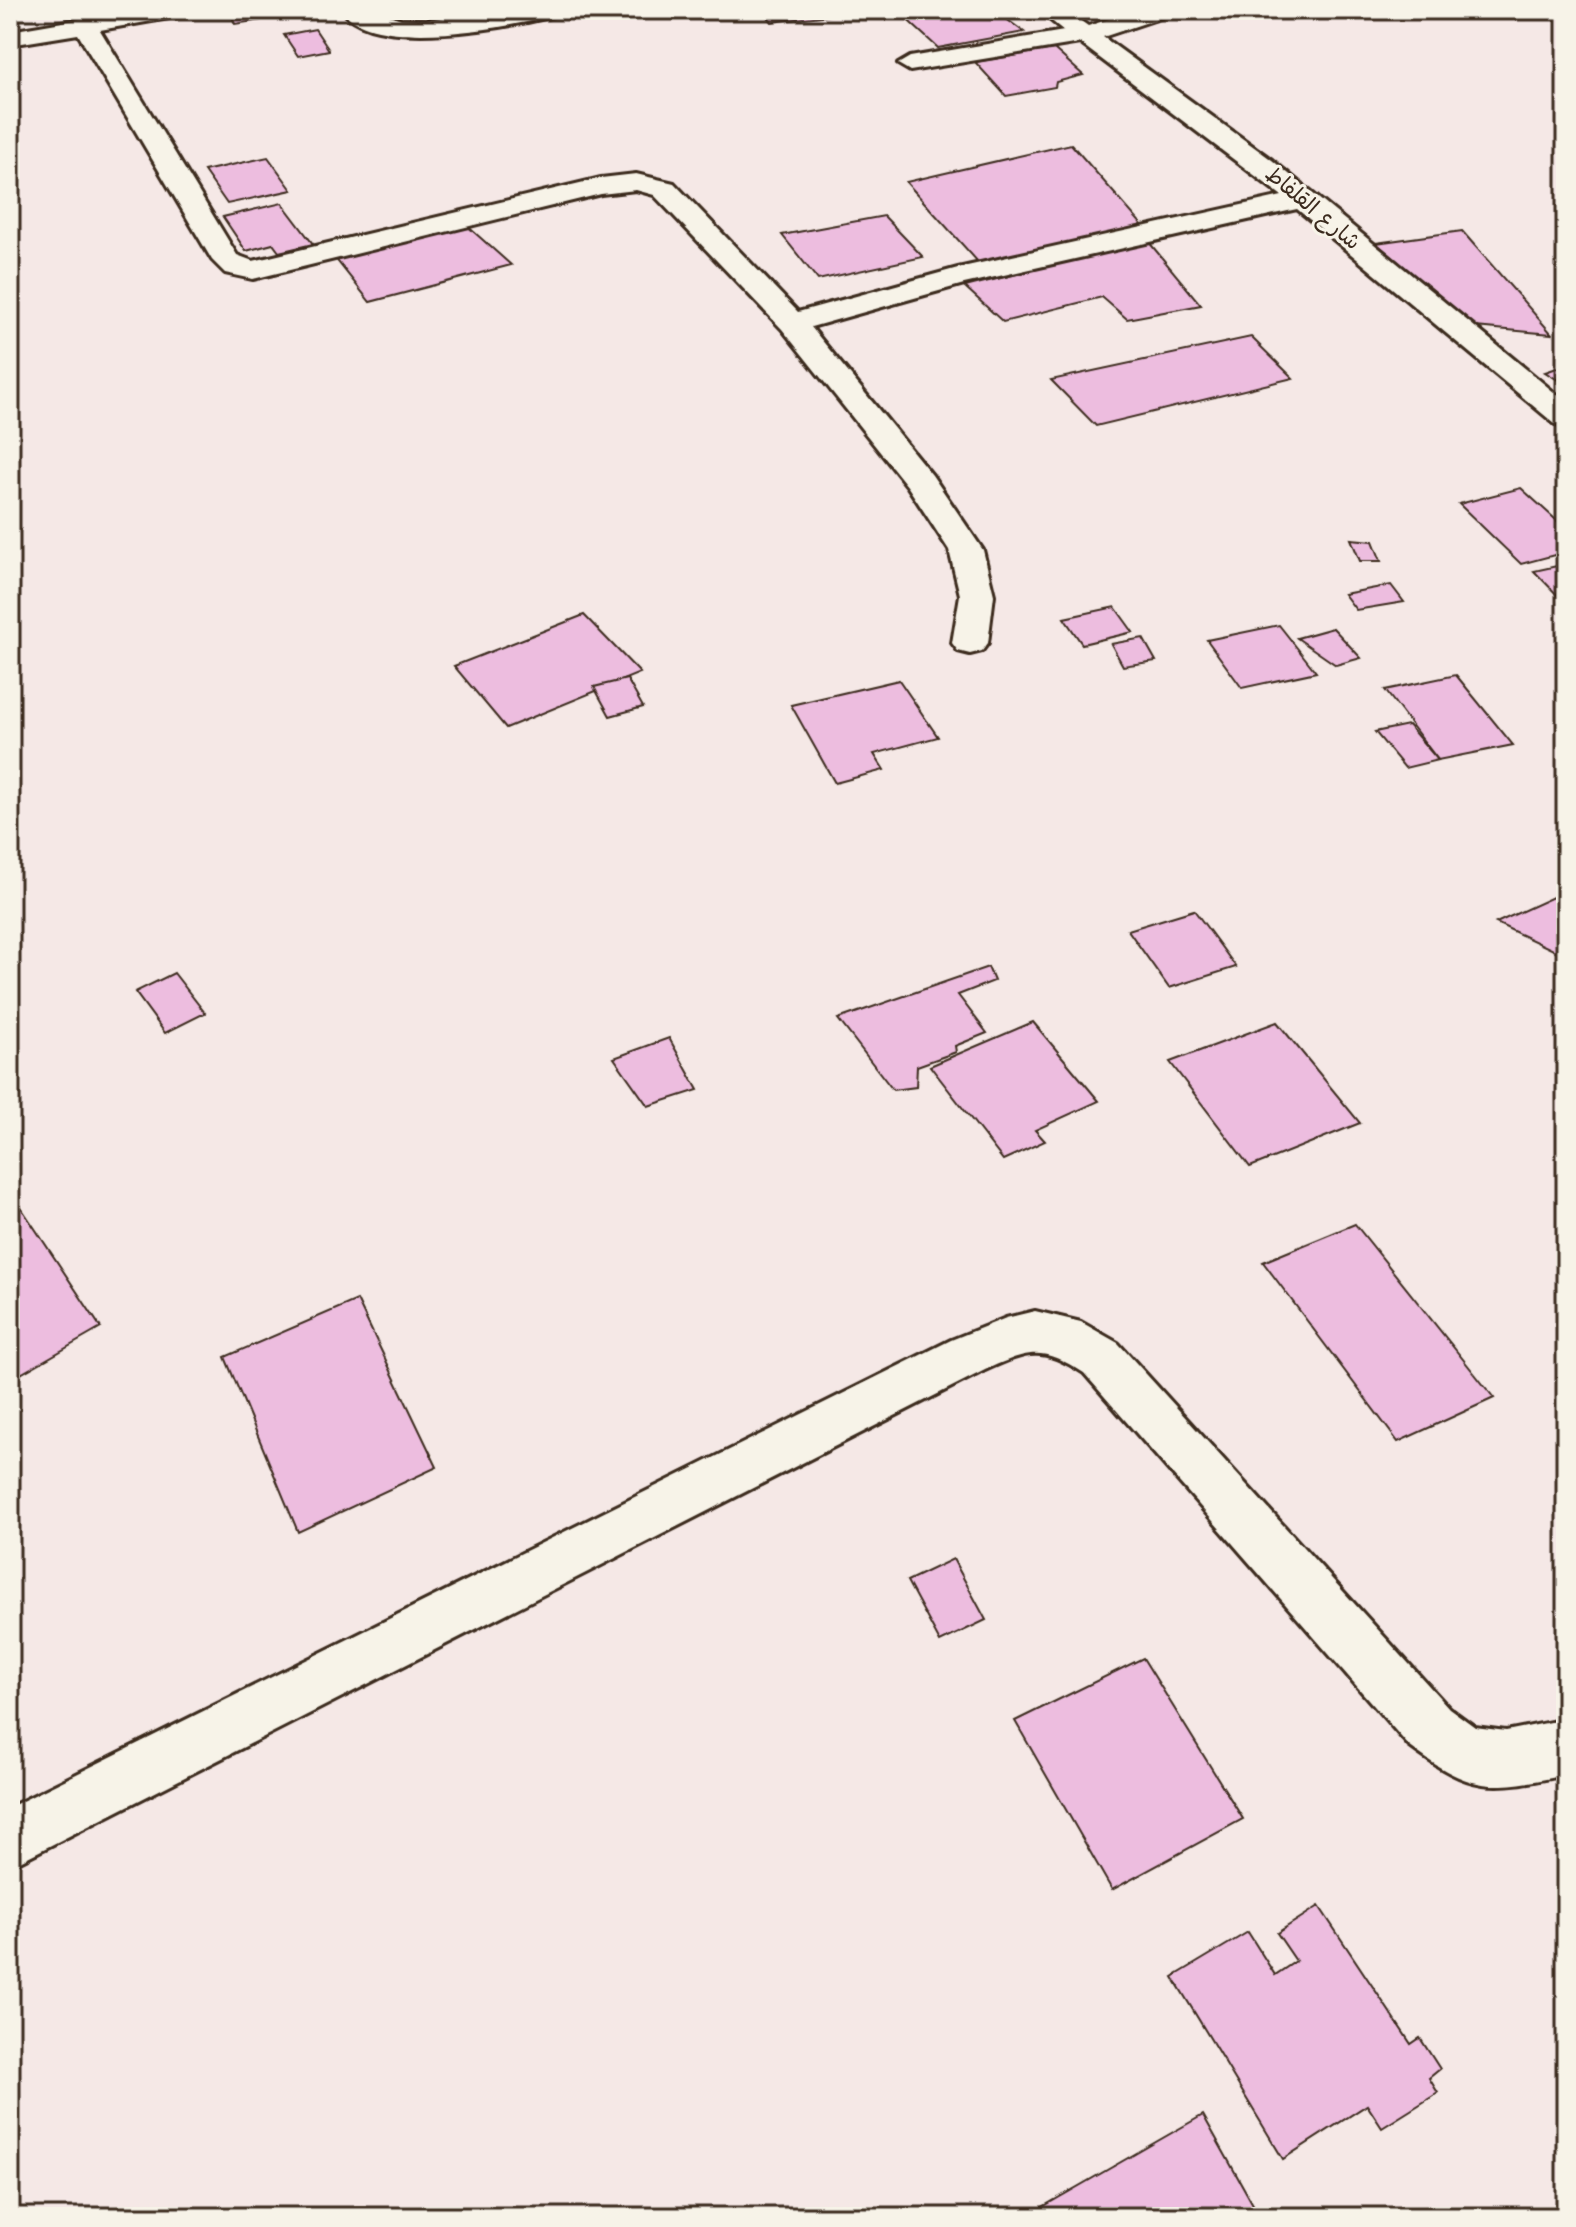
<svg xmlns="http://www.w3.org/2000/svg" width="1576" height="2227" font-family="'Comic Neue','Playpen Sans Arabic',sans-serif">
	<rect width="100%" height="100%" fill="#f5e8e6"/>
	<filter id="ink" filterUnits="userSpaceOnUse"><feTurbulence type="fractalNoise" baseFrequency=".0125" numOctaves="2"/><feDisplacementMap in="SourceGraphic" scale="16" xChannelSelector="R" yChannelSelector="G"/><feConvolveMatrix kernelMatrix="1 2 1 2 8 2 1 2 1" color-interpolation-filters="sRGB"/></filter>
	<g filter="url(#ink)">
		<g fill="#edbddf" stroke="#3b2a1e" stroke-width="2">
			<path d="M 229,10 L 294,10 L 296,15 L 235,24 Z"/>
			<path d="M 763,10 L 863,10 L 864,11 L 772,22 Z"/>
			<path d="M 914,10 L 994,10 L 1024,32 L 938,48 L 900,13 Z"/>
			<path d="M 315,29 L 329,50 L 298,56 L 284,35 Z"/>
			<path d="M 1054,49 L 1083,75 L 1056,82 L 1055,87 L 1006,96 L 975,62 Z"/>
			<path d="M 1071,144 L 1144,227 L 978,262 L 906,182 Z"/>
			<path d="M 268,157 L 292,190 L 227,204 L 204,171 Z"/>
			<path d="M 282,203 L 313,244 L 279,252 L 273,244 L 246,251 L 223,217 Z"/>
			<path d="M 884,216 L 923,257 L 818,280 L 782,235 Z"/>
			<path d="M 465,224 L 511,265 L 370,302 L 335,258 Z"/>
			<path d="M 1462,231 L 1552,334 L 1475,327 L 1376,243 Z"/>
			<path d="M 1148,241 L 1201,305 L 1127,319 L 1102,297 L 1003,322 L 965,287 Z"/>
			<path d="M 1251,337 L 1293,378 L 1096,426 L 1051,380 Z"/>
			<path d="M 1566,365 L 1566,385 L 1545,372 Z"/>
			<path d="M 1521,488 L 1566,529 L 1566,552 L 1521,564 L 1459,504 Z"/>
			<path d="M 1351,539 L 1373,541 L 1381,561 L 1360,561 Z"/>
			<path d="M 1566,564 L 1566,604 L 1534,571 Z"/>
			<path d="M 1391,585 L 1404,602 L 1356,610 L 1344,594 Z"/>
			<path d="M 1115,607 L 1133,632 L 1082,644 L 1064,618 Z"/>
			<path d="M 584,615 L 640,673 L 506,728 L 454,666 Z"/>
			<path d="M 1279,625 L 1316,672 L 1242,688 L 1207,640 Z"/>
			<path d="M 1333,628 L 1361,658 L 1336,665 L 1297,638 Z"/>
			<path d="M 1143,638 L 1156,661 L 1123,666 L 1111,644 Z"/>
			<path d="M 1456,675 L 1513,745 L 1438,760 L 1385,690 Z"/>
			<path d="M 627,679 L 643,707 L 610,716 L 594,687 Z"/>
			<path d="M 899,680 L 938,737 L 874,754 L 884,770 L 835,783 L 791,705 Z"/>
			<path d="M 1408,725 L 1438,760 L 1405,768 L 1375,732 Z"/>
			<path d="M 1566,891 L 1566,956 L 1496,923 Z"/>
			<path d="M 1194,910 L 1236,967 L 1169,988 L 1128,930 Z"/>
			<path d="M 988,967 L 994,981 L 958,995 L 987,1033 L 955,1046 L 956,1052 L 917,1066 L 916,1087 L 893,1090 L 838,1019 Z"/>
			<path d="M 174,973 L 205,1013 L 165,1033 L 135,992 Z"/>
			<path d="M 1033,1022 L 1099,1101 L 1035,1130 L 1045,1141 L 1003,1160 L 930,1066 Z"/>
			<path d="M 1277,1022 L 1360,1123 L 1250,1167 L 1170,1062 Z"/>
			<path d="M 669,1038 L 698,1090 L 648,1106 L 614,1058 Z"/>
			<path d="M 10,1191 L 101,1328 L 10,1380 Z"/>
			<path d="M 1355,1224 L 1494,1398 L 1398,1442 L 1263,1262 Z"/>
			<path d="M 357,1300 L 437,1467 L 298,1532 L 225,1357 Z"/>
			<path d="M 953,1559 L 986,1620 L 940,1642 L 907,1581 Z"/>
			<path d="M 1143,1658 L 1243,1819 L 1112,1890 L 1015,1721 Z"/>
			<path d="M 1319,1906 L 1411,2044 L 1420,2038 L 1440,2069 L 1429,2078 L 1438,2093 L 1382,2128 L 1367,2105 L 1283,2159 L 1173,1977 L 1248,1932 L 1275,1975 L 1296,1961 L 1277,1933 Z"/>
			<path d="M 1203,2115 L 1260,2217 L 1025,2217 Z"/>
		</g>
		<g fill="none" stroke-linecap="round" stroke-linejoin="round">
			<defs>
				<g id="street">
					<path d="M 133,10 L 187,10 L 175,17 L 100,30 L 237,255 L 253,261 L 601,178 L 636,174 L 674,183 L 798,312 L 958,268 L 1282,196 L 1080,43 L 910,71 L 898,64 L 910,57 L 1064,31 L 1038,10 L 1065,10 L 1088,26 L 1137,10 L 1173,10 L 1169,15 L 1103,37 L 1272,160 L 1566,402 L 1566,426 L 1555,424 L 1297,209 L 964,284 L 811,327 L 932,475 L 983,550 L 994,595 L 988,643 L 982,651 L 970,654 L 958,651 L 952,643 L 960,595 L 949,550 L 908,487 L 782,329 L 654,195 L 636,190 L 601,194 L 253,279 L 225,273 L 212,260 L 78,34 L 10,45 L 10,31 Z"/>
					<path d="M 342,10 L 374,10 L 401,19 L 426,20 L 510,10 L 562,10 L 558,15 C 514,26 373,54 342,10 Z"/>
					<path d="M 1035,1311 L 1081,1322 L 1118,1343 L 1449,1708 L 1475,1727 L 1506,1731 L 1566,1719 L 1566,1775 C 1491,1790 1473,1794 1409,1746 L 1084,1373 C 1041,1346 1030,1350 985,1370 L 10,1866 L 10,1807 L 951,1340 L 1006,1318 Z"/>
				</g>
			</defs>
			<use href="#street" stroke="#3b2a1e" stroke-width="6"/>
			<use href="#street" fill="#f7f3e8" fill-rule="evenodd"/>
		</g>
	</g>
	<g text-anchor="middle" dominant-baseline="central" stroke-width="6" stroke-linejoin="round" paint-order="stroke">
		<g font-size="22" fill="#3b2a1e" stroke="#f7f3e8">
			<text transform="translate(1313 208) rotate(40)">شارع القلفاط</text>
		</g>
	</g>
	<rect width="1576" height="2227" fill="none" stroke="#f7f3e8" stroke-width="40"/>
	<rect x="20" y="20" width="1536" height="2187" fill="none" stroke="#3b2a1e" stroke-width="3" filter="url(#ink)"/>
</svg>
